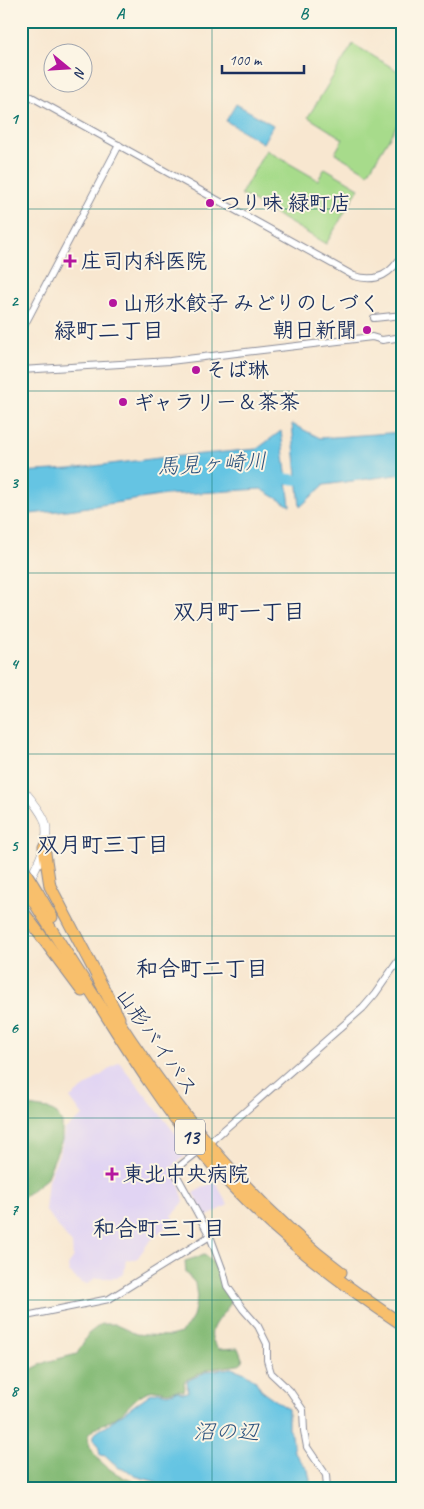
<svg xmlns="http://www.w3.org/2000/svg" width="424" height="1509" font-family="Caveat,'Klee One',sans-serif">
	<rect width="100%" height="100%" fill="#fcf5e5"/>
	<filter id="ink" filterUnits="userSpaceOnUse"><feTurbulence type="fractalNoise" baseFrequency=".02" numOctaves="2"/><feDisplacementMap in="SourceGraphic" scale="10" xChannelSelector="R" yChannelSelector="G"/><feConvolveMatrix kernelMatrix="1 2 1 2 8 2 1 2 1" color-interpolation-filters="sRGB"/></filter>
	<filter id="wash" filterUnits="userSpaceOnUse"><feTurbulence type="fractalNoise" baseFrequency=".0096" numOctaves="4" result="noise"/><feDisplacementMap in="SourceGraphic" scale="20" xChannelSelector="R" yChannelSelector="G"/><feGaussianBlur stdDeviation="1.12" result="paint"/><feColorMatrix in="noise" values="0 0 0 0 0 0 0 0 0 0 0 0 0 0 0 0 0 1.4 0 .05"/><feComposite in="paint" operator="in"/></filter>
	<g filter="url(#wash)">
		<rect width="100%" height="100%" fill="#f8e7d0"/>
		<g fill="#e1d4f3">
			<path d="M 119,1062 L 190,1152 L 171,1168 L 180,1187 L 184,1202 L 172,1215 L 177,1223 L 163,1229 L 149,1242 L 136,1260 L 126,1259 L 124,1274 L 116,1278 L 95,1278 L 88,1284 L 81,1283 L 69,1272 L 68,1266 L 73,1258 L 72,1244 L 45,1210 L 48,1180 L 61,1149 L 65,1129 L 83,1116 L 70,1098 Z"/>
			<path d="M 215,1181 L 228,1205 L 206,1217 L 193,1193 Z"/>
		</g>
		<g fill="#a7db8b" stroke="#618574">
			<path d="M 353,44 L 403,74 L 403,115 L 368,173 L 335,153 L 343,139 L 308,117 Z"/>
			<path d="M 266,150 L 318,180 L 325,168 L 359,188 L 326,244 L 241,194 Z"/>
		</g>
		<g fill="#85bb77" stroke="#50756a">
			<path d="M 21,1105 L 48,1109 L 57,1114 L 62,1123 L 62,1140 L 46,1179 L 21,1199 Z"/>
			<path d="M 204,1255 C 217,1263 224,1272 221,1288 L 232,1300 C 225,1317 199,1329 219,1349 L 238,1348 L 243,1361 L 238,1365 L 209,1369 L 186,1380 L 184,1383 L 185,1387 L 184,1391 C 177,1389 174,1391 168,1392 C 164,1392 160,1390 156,1390 C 138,1391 131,1406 118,1416 C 107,1424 97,1424 88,1435 C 87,1453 106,1468 121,1476 C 129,1481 138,1482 146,1488 L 21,1488 L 21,1369 L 30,1370 L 46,1362 L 77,1354 L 88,1334 L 101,1324 L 114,1324 L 136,1334 L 146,1335 L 170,1336 L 181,1333 L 188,1325 L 193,1317 L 197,1297 L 195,1283 L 186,1273 L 185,1261 Z"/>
		</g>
		<g fill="#65c4e3" stroke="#407aa0">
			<path d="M 236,104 L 273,125 L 263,143 L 226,121 Z"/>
			<path d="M 292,424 L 320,438 L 403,432 L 403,474 L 324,485 L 300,507 Z"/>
			<path d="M 281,431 L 290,506 L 261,489 L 166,495 L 75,509 L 21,515 L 21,472 L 70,469 L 159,458 L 257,449 Z"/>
			<path d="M 232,1368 L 245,1373 L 255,1380 L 261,1390 L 288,1409 L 288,1429 L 292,1435 L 294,1452 L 308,1470 L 310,1480 L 309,1488 L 158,1488 L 157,1482 L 135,1476 L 127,1470 L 119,1468 L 106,1456 L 100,1455 L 98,1444 L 93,1440 L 93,1435 L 150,1394 L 158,1392 L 168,1394 L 177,1391 L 183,1393 L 188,1392 L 187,1381 L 208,1371 Z"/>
		</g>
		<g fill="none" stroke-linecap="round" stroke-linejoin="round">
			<path stroke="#65c4e3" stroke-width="10" d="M 274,477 L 298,480 L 309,478"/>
		</g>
	</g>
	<g filter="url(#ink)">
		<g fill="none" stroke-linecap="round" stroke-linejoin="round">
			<defs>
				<g id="minor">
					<path d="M 21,91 L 354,276 C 378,283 391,274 403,254"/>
					<path d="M 374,318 L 403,315"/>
					<path d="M 21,325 L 25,324 L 119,145"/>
					<path d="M 21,370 L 170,361 L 372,337 L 382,340 L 403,337"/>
					<path d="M 21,1317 L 109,1299 L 210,1236"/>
					<path d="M 327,1488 L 326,1475 L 307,1447 L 304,1431 L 303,1410 L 290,1391 L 271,1373 L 267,1360 L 267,1344 L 258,1326 L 243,1309 L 227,1286 L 224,1274 L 210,1236 L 177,1176 L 176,1169 L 209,1143 L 363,1008 L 375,994 L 403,954"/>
				</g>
				<path id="tertiary" d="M 21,787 C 29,797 39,808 44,819 C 54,841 31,876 21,896"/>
				<g id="trunk">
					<path d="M 44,847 L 50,886 L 119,1018"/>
					<path d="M 38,893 L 52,917"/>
					<path d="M 32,899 C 54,934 77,969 99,1004 C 131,1055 162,1105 200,1150 C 258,1220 328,1275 403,1325"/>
					<path d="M 21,909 L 82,991"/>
					<path d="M 113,1013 C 175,1109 249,1203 341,1272"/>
				</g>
			</defs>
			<use href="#minor" stroke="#8a8b97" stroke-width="8"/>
			<use href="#tertiary" stroke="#8a8b97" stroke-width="9"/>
			<use href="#trunk" stroke="#8a8b97" stroke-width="13"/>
			<use href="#minor" stroke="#fff" stroke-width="6"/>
			<use href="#tertiary" stroke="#fff" stroke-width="8"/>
			<use href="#trunk" stroke="#f8bf6c" stroke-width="11"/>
			<defs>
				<g id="trunk-bridge">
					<path d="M 24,870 L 38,893"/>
					<path d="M 21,881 L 32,899"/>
				</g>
			</defs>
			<use href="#trunk-bridge" stroke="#8a8b97" stroke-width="13" stroke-linecap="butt"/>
			<use href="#trunk-bridge" stroke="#f8bf6c" stroke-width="11"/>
		</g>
	</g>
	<path fill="none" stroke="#0f766e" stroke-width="1" stroke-opacity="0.55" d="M 212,21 L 212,1488M 21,209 L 403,209M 21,391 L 403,391M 21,573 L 403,573M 21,754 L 403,754M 21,936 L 403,936M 21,1118 L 403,1118M 21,1300 L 403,1300"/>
	<g fill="#b5179e" stroke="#fcf5e5" stroke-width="2">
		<circle cx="210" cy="203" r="5"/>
		<path d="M67.5 253.5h5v5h5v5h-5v5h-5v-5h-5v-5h5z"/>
		<circle cx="113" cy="303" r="5"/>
		<circle cx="367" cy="330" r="5"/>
		<circle cx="196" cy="370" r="5"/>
		<circle cx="123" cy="402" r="5"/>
		<path d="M109.5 1166.5h5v5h5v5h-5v5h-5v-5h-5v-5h5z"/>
	</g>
	<g text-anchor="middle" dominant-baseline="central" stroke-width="4" stroke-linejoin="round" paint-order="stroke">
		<rect fill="#fcf5e5" stroke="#5e6a86" stroke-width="1" x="175" y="1119.5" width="30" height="35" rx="4"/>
		<g font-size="20" font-weight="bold" fill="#1b2f5e">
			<text x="190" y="1137">13</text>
		</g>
		<g font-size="21" font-weight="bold" fill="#1b2f5e" stroke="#fcf5e5" text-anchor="start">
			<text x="220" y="203">つり味 緑町店</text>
			<text x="81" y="261">庄司内科医院</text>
			<text x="123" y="303">山形水餃子 みどりのしづく</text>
			<text x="357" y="330" text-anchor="end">朝日新聞</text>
			<text x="206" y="370">そば琳</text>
			<text x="133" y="402">ギャラリー＆茶茶</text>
			<text x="123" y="1174">東北中央病院</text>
		</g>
		<g font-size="21" fill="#1b2f5e" stroke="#fcf5e5">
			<text transform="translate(157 1042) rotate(55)">山形バイパス</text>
		</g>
		<g font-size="22" font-weight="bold" fill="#1b2f5e" stroke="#fcf5e5">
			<text x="109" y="331">緑町二丁目</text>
			<text x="239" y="612">双月町一丁目</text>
			<text x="103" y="845">双月町三丁目</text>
			<text x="202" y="969">和合町二丁目</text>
			<text x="159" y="1229">和合町三丁目</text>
		</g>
		<g font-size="22" font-style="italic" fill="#2e547f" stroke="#fcf5e5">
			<text transform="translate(212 464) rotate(-3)">馬見ヶ崎川</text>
			<text x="226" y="1432">沼の辺</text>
		</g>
	</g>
	<rect width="424" height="1509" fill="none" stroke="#fcf5e5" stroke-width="55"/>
	<g transform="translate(68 68) rotate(108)"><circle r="24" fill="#fcf5e5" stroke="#a2a6af"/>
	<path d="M0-4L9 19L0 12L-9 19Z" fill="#b5179e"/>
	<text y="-8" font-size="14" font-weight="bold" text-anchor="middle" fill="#1b2f5e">N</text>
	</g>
	<path d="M222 65v8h82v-8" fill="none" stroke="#1b2f5e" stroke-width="2.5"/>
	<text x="229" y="65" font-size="15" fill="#1b2f5e" stroke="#fcf5e5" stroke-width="4" paint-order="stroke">100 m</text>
	<rect x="28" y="28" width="368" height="1454" fill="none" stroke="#0f766e" stroke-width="2"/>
	<g font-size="16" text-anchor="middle" font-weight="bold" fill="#0f766e">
		<text x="120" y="19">A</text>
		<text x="304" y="19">B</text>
		<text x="14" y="124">1</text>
		<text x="14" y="306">2</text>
		<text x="14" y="488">3</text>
		<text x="14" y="669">4</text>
		<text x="14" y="851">5</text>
		<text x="14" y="1033">6</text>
		<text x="14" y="1215">7</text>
		<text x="14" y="1396">8</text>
	</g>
</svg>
